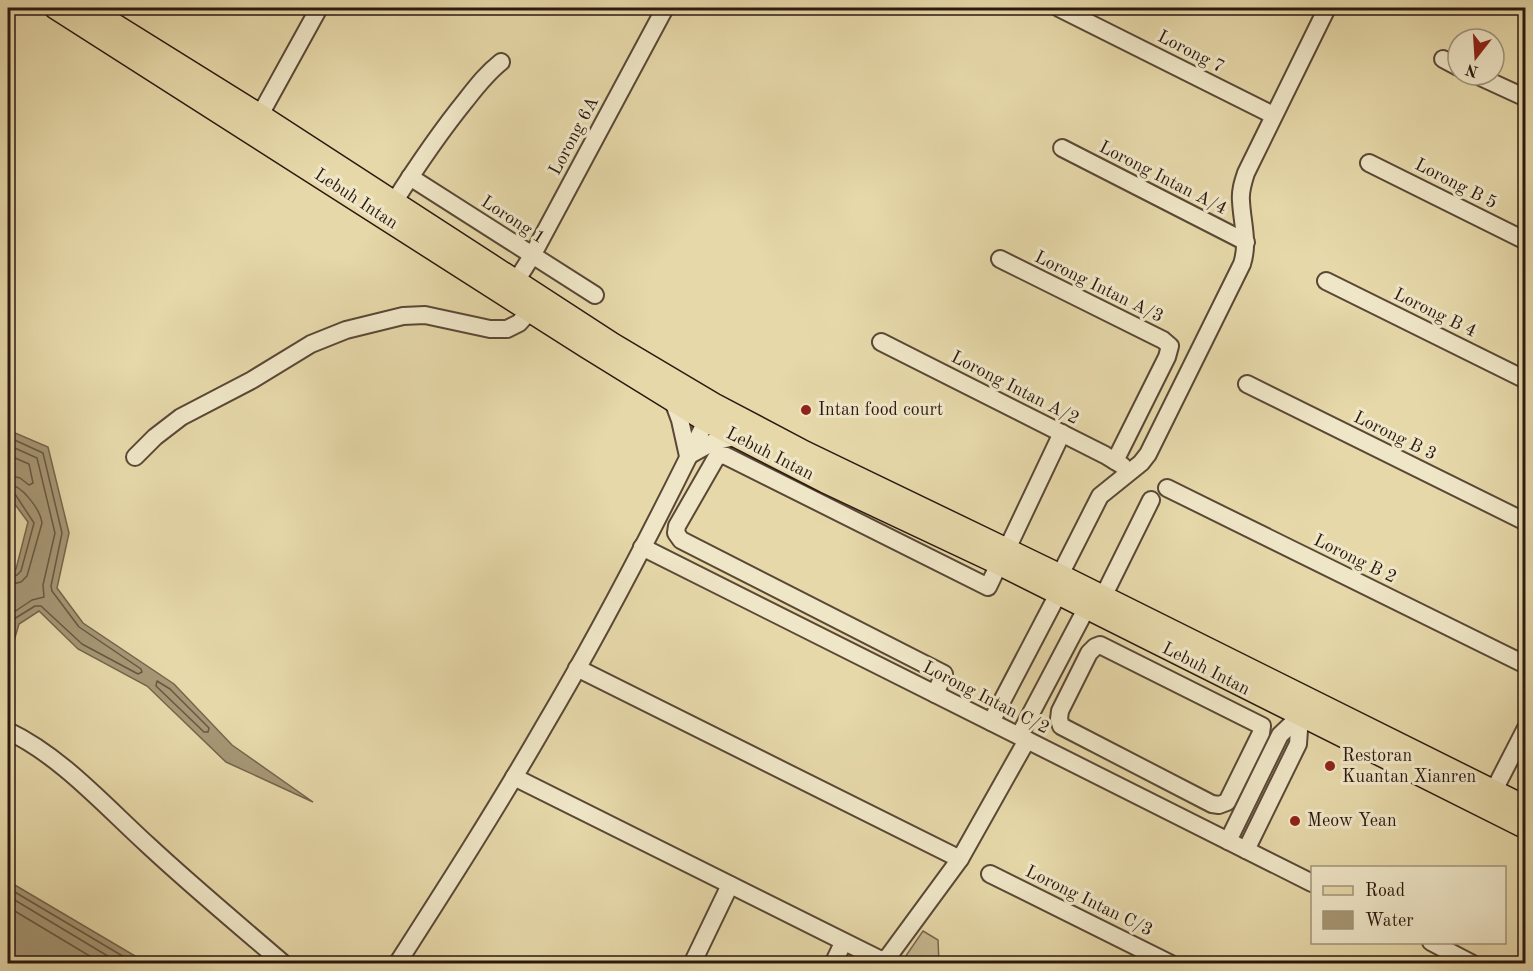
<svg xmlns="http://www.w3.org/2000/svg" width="1533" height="971" font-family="'Old Standard TT',serif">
	<rect width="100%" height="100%" fill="#e6d8a9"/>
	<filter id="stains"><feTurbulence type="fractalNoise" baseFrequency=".00333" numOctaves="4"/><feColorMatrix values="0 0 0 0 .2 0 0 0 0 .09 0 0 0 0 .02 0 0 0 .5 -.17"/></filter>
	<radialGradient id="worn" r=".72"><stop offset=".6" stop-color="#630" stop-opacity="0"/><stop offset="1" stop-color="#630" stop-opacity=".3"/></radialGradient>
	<path fill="#c6b78f" stroke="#78684f" stroke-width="1.5" d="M 923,931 L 938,940 L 939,963 L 901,963 Z"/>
	<g fill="#a69775" stroke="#75644c" stroke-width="1.5">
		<path d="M 8,430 L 48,447 L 69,533 L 57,588 L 83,623 L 174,684 L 232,745 L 313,802 L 226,762 L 147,686 L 78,649 L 39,611 L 19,624 L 8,661 L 8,573 L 16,569 L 28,522 L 8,495 Z"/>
		<path d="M 8,881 L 147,963 L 8,963 Z"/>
	</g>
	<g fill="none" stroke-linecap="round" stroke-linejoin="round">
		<g stroke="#685842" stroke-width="1.5">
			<path d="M 8,437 L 43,453 L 62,533 L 51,586 L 52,591 L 79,627 L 141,669 L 142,672 L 138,674 L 82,644 L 41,606 L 35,606 L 14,619 L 8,640"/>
			<path d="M 8,445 L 37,458 L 55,533 L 43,585 L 44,597 L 32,600 L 8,616"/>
			<path d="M 8,455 L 29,464 L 33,483 L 29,485 L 20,478 L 8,475"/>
			<path d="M 8,484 C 22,485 40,509 42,523 L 27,576 L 21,582 L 8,585"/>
			<path d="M 8,492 L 15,494 L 34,523 L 21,571 L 17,575 L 8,578"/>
			<path d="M 157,681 L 170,689 L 209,728 L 208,732 L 204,732 L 156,686 Z"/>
			<path d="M 8,888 L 136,964"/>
			<path d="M 8,896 L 121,964"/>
			<path d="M 8,907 L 103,964"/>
		</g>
		<defs>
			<g id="minor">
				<path d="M 1059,8 L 1273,115"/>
				<path d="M 1443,59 L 1458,67"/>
				<path d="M 1476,75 L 1526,98"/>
				<path d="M 260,115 L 319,8"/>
				<path d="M 1062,148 L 1246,242"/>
				<path d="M 1369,163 L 1526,241"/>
				<path d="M 410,177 L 595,295"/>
				<path d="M 394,202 C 417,166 440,132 466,100 C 477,86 487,73 501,62"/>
				<path d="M 1000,259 L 1163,340 L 1170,346 L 1167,357 L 1115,461"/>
				<path d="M 516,281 L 532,256 L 665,8"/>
				<path d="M 1326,281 L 1526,380"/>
				<path d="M 881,342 L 1105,455 L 1123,466"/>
				<path d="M 1247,384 L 1526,522"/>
				<path d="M 673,401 L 680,420 L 688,456"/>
				<path d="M 688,456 L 715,441 L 736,437"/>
				<path d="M 135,457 L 155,437 L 181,417 L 252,380 L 311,344 L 346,330 L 403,316 L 425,315 L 490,329 L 507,329 L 519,323 L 530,311"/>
				<path d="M 1167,488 L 1526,665"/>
				<path d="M 642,547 L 1312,883"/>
				<path d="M 1007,549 L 1062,433"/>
				<path d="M 1060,575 L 1100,496 L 1141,463 L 1148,454 L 1242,264 C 1249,242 1242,223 1241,201 C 1240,191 1243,182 1246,173 L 1327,8"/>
				<path d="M 1103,597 L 1151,500"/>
				<path d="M 1100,645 L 1262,726 L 1261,733 L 1227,802 L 1219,805 L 1212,804 L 1061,726 L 1059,719 L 1060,711 L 1089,653 L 1095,647 Z"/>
				<path d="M 577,668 L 960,859"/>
				<path d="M 935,694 L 944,674 L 681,540 L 676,533 L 677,526 L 716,458 L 720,455 L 726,456 L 988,587 L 999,564"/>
				<path d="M 991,722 L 1058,594"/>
				<path d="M 8,731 C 61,756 106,807 149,846 C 193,887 239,925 284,964"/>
				<path d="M 1019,736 L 1086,609"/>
				<path d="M 514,777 L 881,960 L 888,957 L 960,859 L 1027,740"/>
				<path d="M 1489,800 L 1526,728"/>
				<path d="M 1228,841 L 1280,735 L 1300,716"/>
				<path d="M 1246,850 L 1298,744 L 1300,716 L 1306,706"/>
				<path d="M 990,874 L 1171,964"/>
				<path d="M 1431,942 L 1473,964"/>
				<path d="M 397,964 C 447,886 497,808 543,728 C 604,625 659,518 711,411"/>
				<path d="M 692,964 L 730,885"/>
				<path d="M 833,964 L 843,943"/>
			</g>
			<g id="major">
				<path d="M 55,8 L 586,347 L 706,421 L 825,482 L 999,564 L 1526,828"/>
				<path d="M 88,8 L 260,115 L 613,344 L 714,404 L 805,452 L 1060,575 L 1526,807"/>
			</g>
		</defs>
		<use href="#minor" stroke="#5a4836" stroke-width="20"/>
		<use href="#major" stroke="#2b180f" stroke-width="24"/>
		<use href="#minor" stroke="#efe6c7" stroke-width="16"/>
		<use href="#major" stroke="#e6d8a9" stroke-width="21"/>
	</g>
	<g fill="#8f2418" stroke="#efe6c7" stroke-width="2">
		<circle cx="806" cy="410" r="6"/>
		<circle cx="1330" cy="766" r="6"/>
		<circle cx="1295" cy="821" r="6"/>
	</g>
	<g text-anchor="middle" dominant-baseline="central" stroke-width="6" stroke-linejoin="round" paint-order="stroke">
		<g font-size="18" fill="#2b180f" stroke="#efe6c7">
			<text transform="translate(1191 52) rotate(27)">Lorong 7</text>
			<text transform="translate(574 136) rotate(-62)">Lorong 6A</text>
			<text transform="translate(1163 178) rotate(27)">Lorong Intan A/4</text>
			<text transform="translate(1456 184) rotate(27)">Lorong B 5</text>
			<text transform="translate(356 199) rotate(33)">Lebuh Intan</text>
			<text transform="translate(513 220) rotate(33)">Lorong 1</text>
			<text transform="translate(1099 287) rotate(26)">Lorong Intan A/3</text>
			<text transform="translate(1435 313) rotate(26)">Lorong B 4</text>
			<text transform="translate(1015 388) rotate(27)">Lorong Intan A/2</text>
			<text transform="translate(1395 436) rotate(26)">Lorong B 3</text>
			<text transform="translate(770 454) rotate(27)">Lebuh Intan</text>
			<text transform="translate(1355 559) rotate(26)">Lorong B 2</text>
			<text transform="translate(1206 669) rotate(27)">Lebuh Intan</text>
			<text transform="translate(986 698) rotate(27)">Lorong Intan C/2</text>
			<text transform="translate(1089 901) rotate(26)">Lorong Intan C/3</text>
		</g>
		<g font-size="18" fill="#2b180f" stroke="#efe6c7" text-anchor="start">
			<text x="818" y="410">Intan food court</text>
			<text x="1342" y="756">Restoran<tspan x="1342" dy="21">Kuantan Xianren</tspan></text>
			<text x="1307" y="821">Meow Yean</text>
		</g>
	</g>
	<rect width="1533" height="971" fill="none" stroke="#e6d8a9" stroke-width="30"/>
	<rect x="9" y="9" width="1515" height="953" fill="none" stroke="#2b180f" stroke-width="3"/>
	<rect x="15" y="15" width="1503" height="941" fill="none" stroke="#2b180f" stroke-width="1.5"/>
	<rect x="1311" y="866" width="195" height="78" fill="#efe6c7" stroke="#a1947d" stroke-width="1.5"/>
	<rect x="1323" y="886" width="30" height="9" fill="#e6d8a9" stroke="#a1947d" stroke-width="1.5"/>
	<text x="1365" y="896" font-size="18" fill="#2b180f">Road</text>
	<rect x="1323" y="911" width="30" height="18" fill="#a69775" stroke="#a1947d" stroke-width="1.5"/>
	<text x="1365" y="926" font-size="18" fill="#2b180f">Water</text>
	<g transform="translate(1476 57) rotate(197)"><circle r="28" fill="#efe6c7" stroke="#a1947d" stroke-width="1.5"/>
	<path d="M0-4.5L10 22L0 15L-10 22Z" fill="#8f2418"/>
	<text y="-9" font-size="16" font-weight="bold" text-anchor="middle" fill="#2b180f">N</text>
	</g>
	<rect width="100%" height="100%" filter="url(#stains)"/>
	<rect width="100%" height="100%" fill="url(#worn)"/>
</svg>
